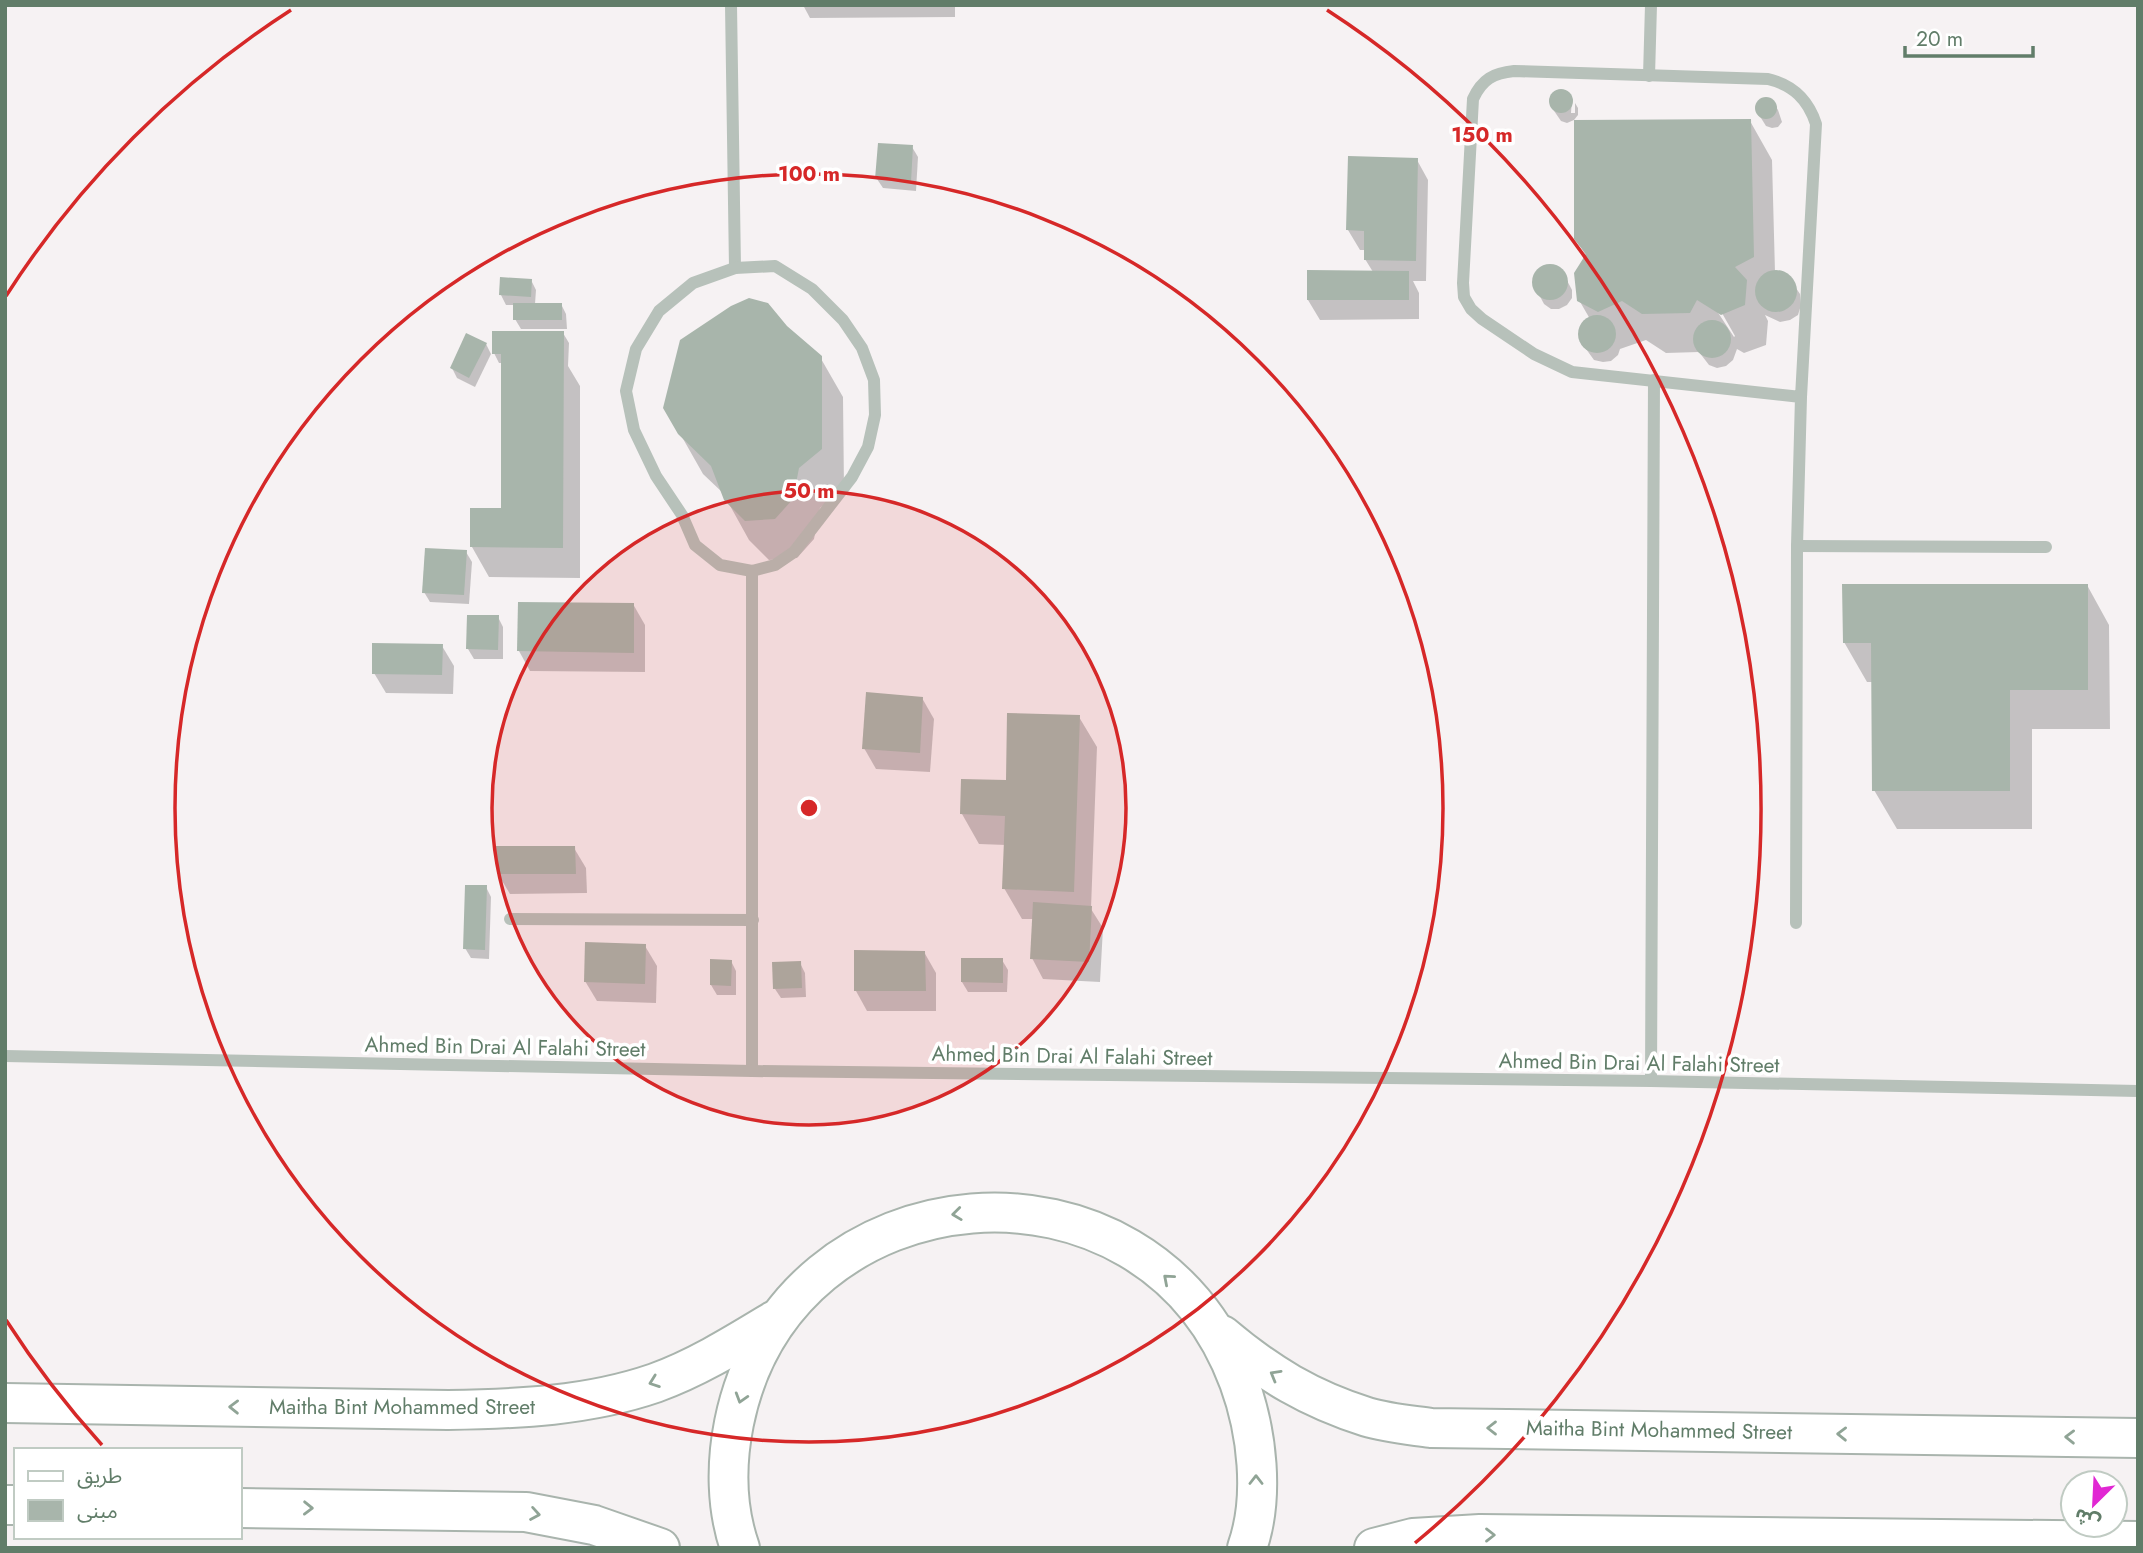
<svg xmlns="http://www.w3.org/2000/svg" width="2143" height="1553" font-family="Jost,'Noto Sans Arabic',sans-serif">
	<rect width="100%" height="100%" fill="#f6f2f3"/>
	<g fill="#0003" fill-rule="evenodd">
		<path d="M 803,5 L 955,5 L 955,17 L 810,18 Z"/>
		<path d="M 1561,90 L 1567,92 L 1572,99 L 1571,113 L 1575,113 L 1575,103 L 1578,108 L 1578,115 L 1574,120 L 1567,123 L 1561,121 L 1550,105 L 1550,98 L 1554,92 Z"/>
		<path d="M 1766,98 L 1772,100 L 1778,110 L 1782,122 L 1778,127 L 1772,128 L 1766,126 L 1756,110 L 1757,104 L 1761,99 Z"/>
		<path d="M 1750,121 L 1772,160 L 1775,272 L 1788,276 L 1800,294 L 1801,305 L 1798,315 L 1790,320 L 1780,322 L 1765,315 L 1768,321 L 1766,345 L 1744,353 L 1737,349 L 1733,360 L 1726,366 L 1717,368 L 1709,365 L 1699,352 L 1666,353 L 1646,340 L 1620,349 L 1618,355 L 1611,361 L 1603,362 L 1594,360 L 1581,342 L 1579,334 L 1583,325 L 1590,319 L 1579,300 L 1586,256 L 1576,238 ZM 1718,306 L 1735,336 L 1734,337 L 1715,308 Z"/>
		<path d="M 912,147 L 918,157 L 916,191 L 883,188 L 877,179 Z"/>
		<path d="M 1417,160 L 1428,180 L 1426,281 L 1413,281 L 1419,293 L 1419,319 L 1320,320 L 1308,300 L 1373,272 L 1365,259 L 1366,250 L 1360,250 L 1348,230 Z"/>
		<path d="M 1547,266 L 1555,266 L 1562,271 L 1572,290 L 1572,298 L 1567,305 L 1559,309 L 1551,309 L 1544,304 L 1534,285 L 1534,277 L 1539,269 Z"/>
		<path d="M 531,280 L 536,290 L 535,304 L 561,304 L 566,314 L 567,329 L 521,329 L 515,319 L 515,305 L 506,305 L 501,295 Z"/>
		<path d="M 786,327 L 820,357 L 843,397 L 844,489 L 820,508 L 814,539 L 797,558 L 769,560 L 749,540 L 723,493 L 703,474 L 665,407 Z"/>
		<path d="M 563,333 L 569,343 L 568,366 L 580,386 L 580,578 L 489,577 L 472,547 L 502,510 L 503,363 L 499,363 L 494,353 Z"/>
		<path d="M 486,344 L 491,354 L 475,387 L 457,378 L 452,368 Z"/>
		<path d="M 466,552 L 472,562 L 469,604 L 430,602 L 424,592 Z"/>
		<path d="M 2087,585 L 2109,625 L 2110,729 L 2032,729 L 2032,829 L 1897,829 L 1874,790 L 1873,682 L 1867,682 L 1844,642 Z"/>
		<path d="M 633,604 L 645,625 L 645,672 L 530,671 L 519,651 Z"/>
		<path d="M 498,617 L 503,627 L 503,659 L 474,659 L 468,649 Z"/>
		<path d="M 442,646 L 454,666 L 453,694 L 386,693 L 374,673 Z"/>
		<path d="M 922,698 L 934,719 L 930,772 L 876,769 L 864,748 Z"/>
		<path d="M 1079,717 L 1097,747 L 1091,909 L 1103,928 L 1100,982 L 1043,979 L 1032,958 L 1034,919 L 1022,919 L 1004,888 L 1006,845 L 979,844 L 962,814 L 1007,782 Z"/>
		<path d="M 574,848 L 586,868 L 587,893 L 510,894 L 498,874 Z"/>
		<path d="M 486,887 L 491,897 L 489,959 L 471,958 L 465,948 Z"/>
		<path d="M 645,946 L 657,966 L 656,1003 L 597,1001 L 585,981 Z"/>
		<path d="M 924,952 L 936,973 L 936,1011 L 867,1011 L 856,991 Z"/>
		<path d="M 1002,960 L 1008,970 L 1007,992 L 968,992 L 962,982 Z"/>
		<path d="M 731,961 L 736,971 L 736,995 L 717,995 L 711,985 Z"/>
		<path d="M 800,963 L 805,973 L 806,997 L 781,998 L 775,989 Z"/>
	</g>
	<g fill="#a8b5ab">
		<circle cx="1561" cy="101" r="12"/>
		<circle cx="1766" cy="108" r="11"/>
		<path d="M 1751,119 L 1754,257 L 1735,267 L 1747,280 L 1745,305 L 1721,315 L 1697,300 L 1690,313 L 1642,314 L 1622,301 L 1598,312 L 1577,301 L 1574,273 L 1586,254 L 1574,239 L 1574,120 Z"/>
		<path d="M 878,143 L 913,145 L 911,182 L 875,179 Z"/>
		<path d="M 1348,156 L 1418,158 L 1416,261 L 1364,260 L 1364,231 L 1346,230 Z"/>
		<circle cx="1550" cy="282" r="18"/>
		<circle cx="1776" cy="291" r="21"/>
		<path d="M 1307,270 L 1409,271 L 1409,300 L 1307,300 Z"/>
		<path d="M 500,277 L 532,279 L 531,297 L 499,295 Z"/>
		<path d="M 749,298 L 768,303 L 787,326 L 822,356 L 822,449 L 799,468 L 793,499 L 775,519 L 745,521 L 724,500 L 711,466 L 678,434 L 663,408 L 680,340 L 731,306 Z"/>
		<rect x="513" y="303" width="49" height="17"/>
		<circle cx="1597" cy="334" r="19"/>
		<circle cx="1712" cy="339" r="19"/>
		<path d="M 492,331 L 564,331 L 563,548 L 470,547 L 470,508 L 501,508 L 501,354 L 492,354 Z"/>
		<path d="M 466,333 L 487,343 L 469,378 L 450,368 Z"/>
		<path d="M 425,548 L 467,550 L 464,595 L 422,593 Z"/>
		<path d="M 1842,584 L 2088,584 L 2088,690 L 2010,690 L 2010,791 L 1872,791 L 1871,643 L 1843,643 Z"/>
		<path d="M 518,602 L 634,603 L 634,653 L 517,651 Z"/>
		<path d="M 467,615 L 499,615 L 498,650 L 466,649 Z"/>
		<path d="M 372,643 L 443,644 L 442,675 L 372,674 Z"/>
		<path d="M 866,692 L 923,697 L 920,753 L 862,749 Z"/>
		<path d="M 1007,713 L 1080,715 L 1074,892 L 1002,889 L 1005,816 L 960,814 L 961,779 L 1006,780 Z"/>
		<path d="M 496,846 L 575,846 L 576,874 L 497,874 Z"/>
		<path d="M 465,885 L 487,885 L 485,950 L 463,949 Z"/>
		<path d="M 1033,902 L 1092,906 L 1089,962 L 1030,959 Z"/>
		<path d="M 585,942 L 646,944 L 645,984 L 584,982 Z"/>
		<path d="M 854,950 L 925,951 L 926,991 L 854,991 Z"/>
		<path d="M 961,958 L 1003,958 L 1003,983 L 961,982 Z"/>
		<path d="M 710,959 L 732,960 L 731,986 L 710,985 Z"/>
		<path d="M 801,961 L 802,988 L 773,989 L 772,962 Z"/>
	</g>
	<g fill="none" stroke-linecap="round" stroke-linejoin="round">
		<defs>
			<g id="major">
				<path d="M 1222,1335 C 1268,1374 1310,1399 1367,1417 C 1387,1423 1410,1425 1431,1428 L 2138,1438"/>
				<path d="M 5,1403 L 448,1410 C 518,1409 588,1406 655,1383 C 697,1368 737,1343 775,1320"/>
				<path d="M 5,1505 L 16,1505"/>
				<path d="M 240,1508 L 526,1512 L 594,1525 L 660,1548"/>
				<path d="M 740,1548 C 726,1508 726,1463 734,1423 C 786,1165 1148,1136 1239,1382 C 1257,1431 1265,1497 1247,1548"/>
				<path d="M 1374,1548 L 1413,1538 L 1480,1534 L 2138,1541"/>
			</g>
		</defs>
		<use href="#major" stroke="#a9b4ad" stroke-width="42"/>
		<g stroke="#b7c1ba" stroke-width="12">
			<path d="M 731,5 L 735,268"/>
			<path d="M 1649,76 L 1651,5"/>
			<path d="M 775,266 L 812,289 L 843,320 L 862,348 L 874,380 L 875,415 L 868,447 L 852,477 L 794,552 L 775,565 L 752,571 L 720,565 L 695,545 L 682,515 L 656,476 L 634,430 L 626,391 L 636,349 L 659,311 L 693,283 L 735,268 Z"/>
			<path d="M 1797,546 L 2046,547"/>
			<path d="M 752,571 L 752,1071"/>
			<path d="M 510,919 L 753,920"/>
			<path d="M 1796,923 L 1797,546 L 1801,397 L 1816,124 C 1808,99 1793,85 1768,79 L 1514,71 C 1494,73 1482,79 1473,99 L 1463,283 L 1464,297 L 1471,309 L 1482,319 L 1534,354 L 1572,372 L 1801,397"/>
			<path d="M 5,1056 L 752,1071 L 1651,1081 L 2138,1091"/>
			<path d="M 1651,1081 L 1654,380"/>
		</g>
		<use href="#major" stroke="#fff" stroke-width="38"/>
	</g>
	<defs><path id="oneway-chevron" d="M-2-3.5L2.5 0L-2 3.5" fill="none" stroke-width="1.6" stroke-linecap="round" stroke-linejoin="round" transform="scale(1.75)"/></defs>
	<g stroke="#90a496">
		<use href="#oneway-chevron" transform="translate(957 1214) rotate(173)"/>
		<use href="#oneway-chevron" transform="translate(1168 1279) rotate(-139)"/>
		<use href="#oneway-chevron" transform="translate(1275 1375) rotate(-150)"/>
		<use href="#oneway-chevron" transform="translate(654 1382) rotate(160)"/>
		<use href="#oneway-chevron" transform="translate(741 1398) rotate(107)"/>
		<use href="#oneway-chevron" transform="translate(234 1407) rotate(-179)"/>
		<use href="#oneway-chevron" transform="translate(1492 1428) rotate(-180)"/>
		<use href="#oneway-chevron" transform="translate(1842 1434) rotate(-179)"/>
		<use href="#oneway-chevron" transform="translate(2070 1437) rotate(-179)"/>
		<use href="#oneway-chevron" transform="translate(1256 1480) rotate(-90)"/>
		<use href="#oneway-chevron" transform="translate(308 1508) rotate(1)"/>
		<use href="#oneway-chevron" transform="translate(535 1514) rotate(10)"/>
		<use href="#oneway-chevron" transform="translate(1490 1535)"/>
	</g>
	<circle cx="809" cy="808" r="317" fill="#d62828" fill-opacity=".12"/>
	<g fill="none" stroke="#d62828" stroke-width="3.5">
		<circle cx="809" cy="808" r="317"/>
		<circle cx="809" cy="808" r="634"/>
		<path d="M102 1445A952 952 0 0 1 6 1320M6 296A952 952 0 0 1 291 10M1327 10A952 952 0 0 1 1415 1543"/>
	</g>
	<g text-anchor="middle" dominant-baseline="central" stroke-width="7" stroke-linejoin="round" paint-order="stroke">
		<g font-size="21" fill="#617d69" stroke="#fff">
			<text transform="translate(505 1047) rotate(1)">Ahmed Bin Drai Al Falahi Street</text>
			<text transform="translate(1072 1056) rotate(1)">Ahmed Bin Drai Al Falahi Street</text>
			<text transform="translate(1639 1063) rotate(1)">Ahmed Bin Drai Al Falahi Street</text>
			<text x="402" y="1407">Maitha Bint Mohammed Street</text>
			<text transform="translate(1659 1430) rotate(1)">Maitha Bint Mohammed Street</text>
		</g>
	</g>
	<circle cx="809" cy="808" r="10" fill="#d62828" stroke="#fff" stroke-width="3.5"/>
	<g font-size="21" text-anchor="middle" font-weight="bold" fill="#d62828" stroke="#fff" stroke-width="7" stroke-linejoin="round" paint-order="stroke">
		<text x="1482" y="142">150 m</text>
		<text x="809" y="181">100 m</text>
		<text x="809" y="498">50 m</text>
	</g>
	<rect width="2143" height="1553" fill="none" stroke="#617d69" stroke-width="14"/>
	<rect x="14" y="1448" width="228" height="91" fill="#ffffff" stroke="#c0cbc3" stroke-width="2"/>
	<rect x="28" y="1471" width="35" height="10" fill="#ffffff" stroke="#c0cbc3" stroke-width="2"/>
	<text x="77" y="1483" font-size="21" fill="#617d69">طريق</text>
	<rect x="28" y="1500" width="35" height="21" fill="#a8b5ab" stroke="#c0cbc3" stroke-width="2"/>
	<text x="77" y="1518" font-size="21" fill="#617d69">مبنى</text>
	<g transform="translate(2094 1504) rotate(204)"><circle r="33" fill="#ffffff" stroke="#c0cbc3" stroke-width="2"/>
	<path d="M0-5L12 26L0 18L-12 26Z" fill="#e127d3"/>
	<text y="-10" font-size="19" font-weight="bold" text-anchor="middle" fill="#617d69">ش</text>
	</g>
	<path d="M1905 46v10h128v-10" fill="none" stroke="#617d69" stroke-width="3.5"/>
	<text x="1916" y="46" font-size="21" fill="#617d69" stroke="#ffffff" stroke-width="5" paint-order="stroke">20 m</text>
</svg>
